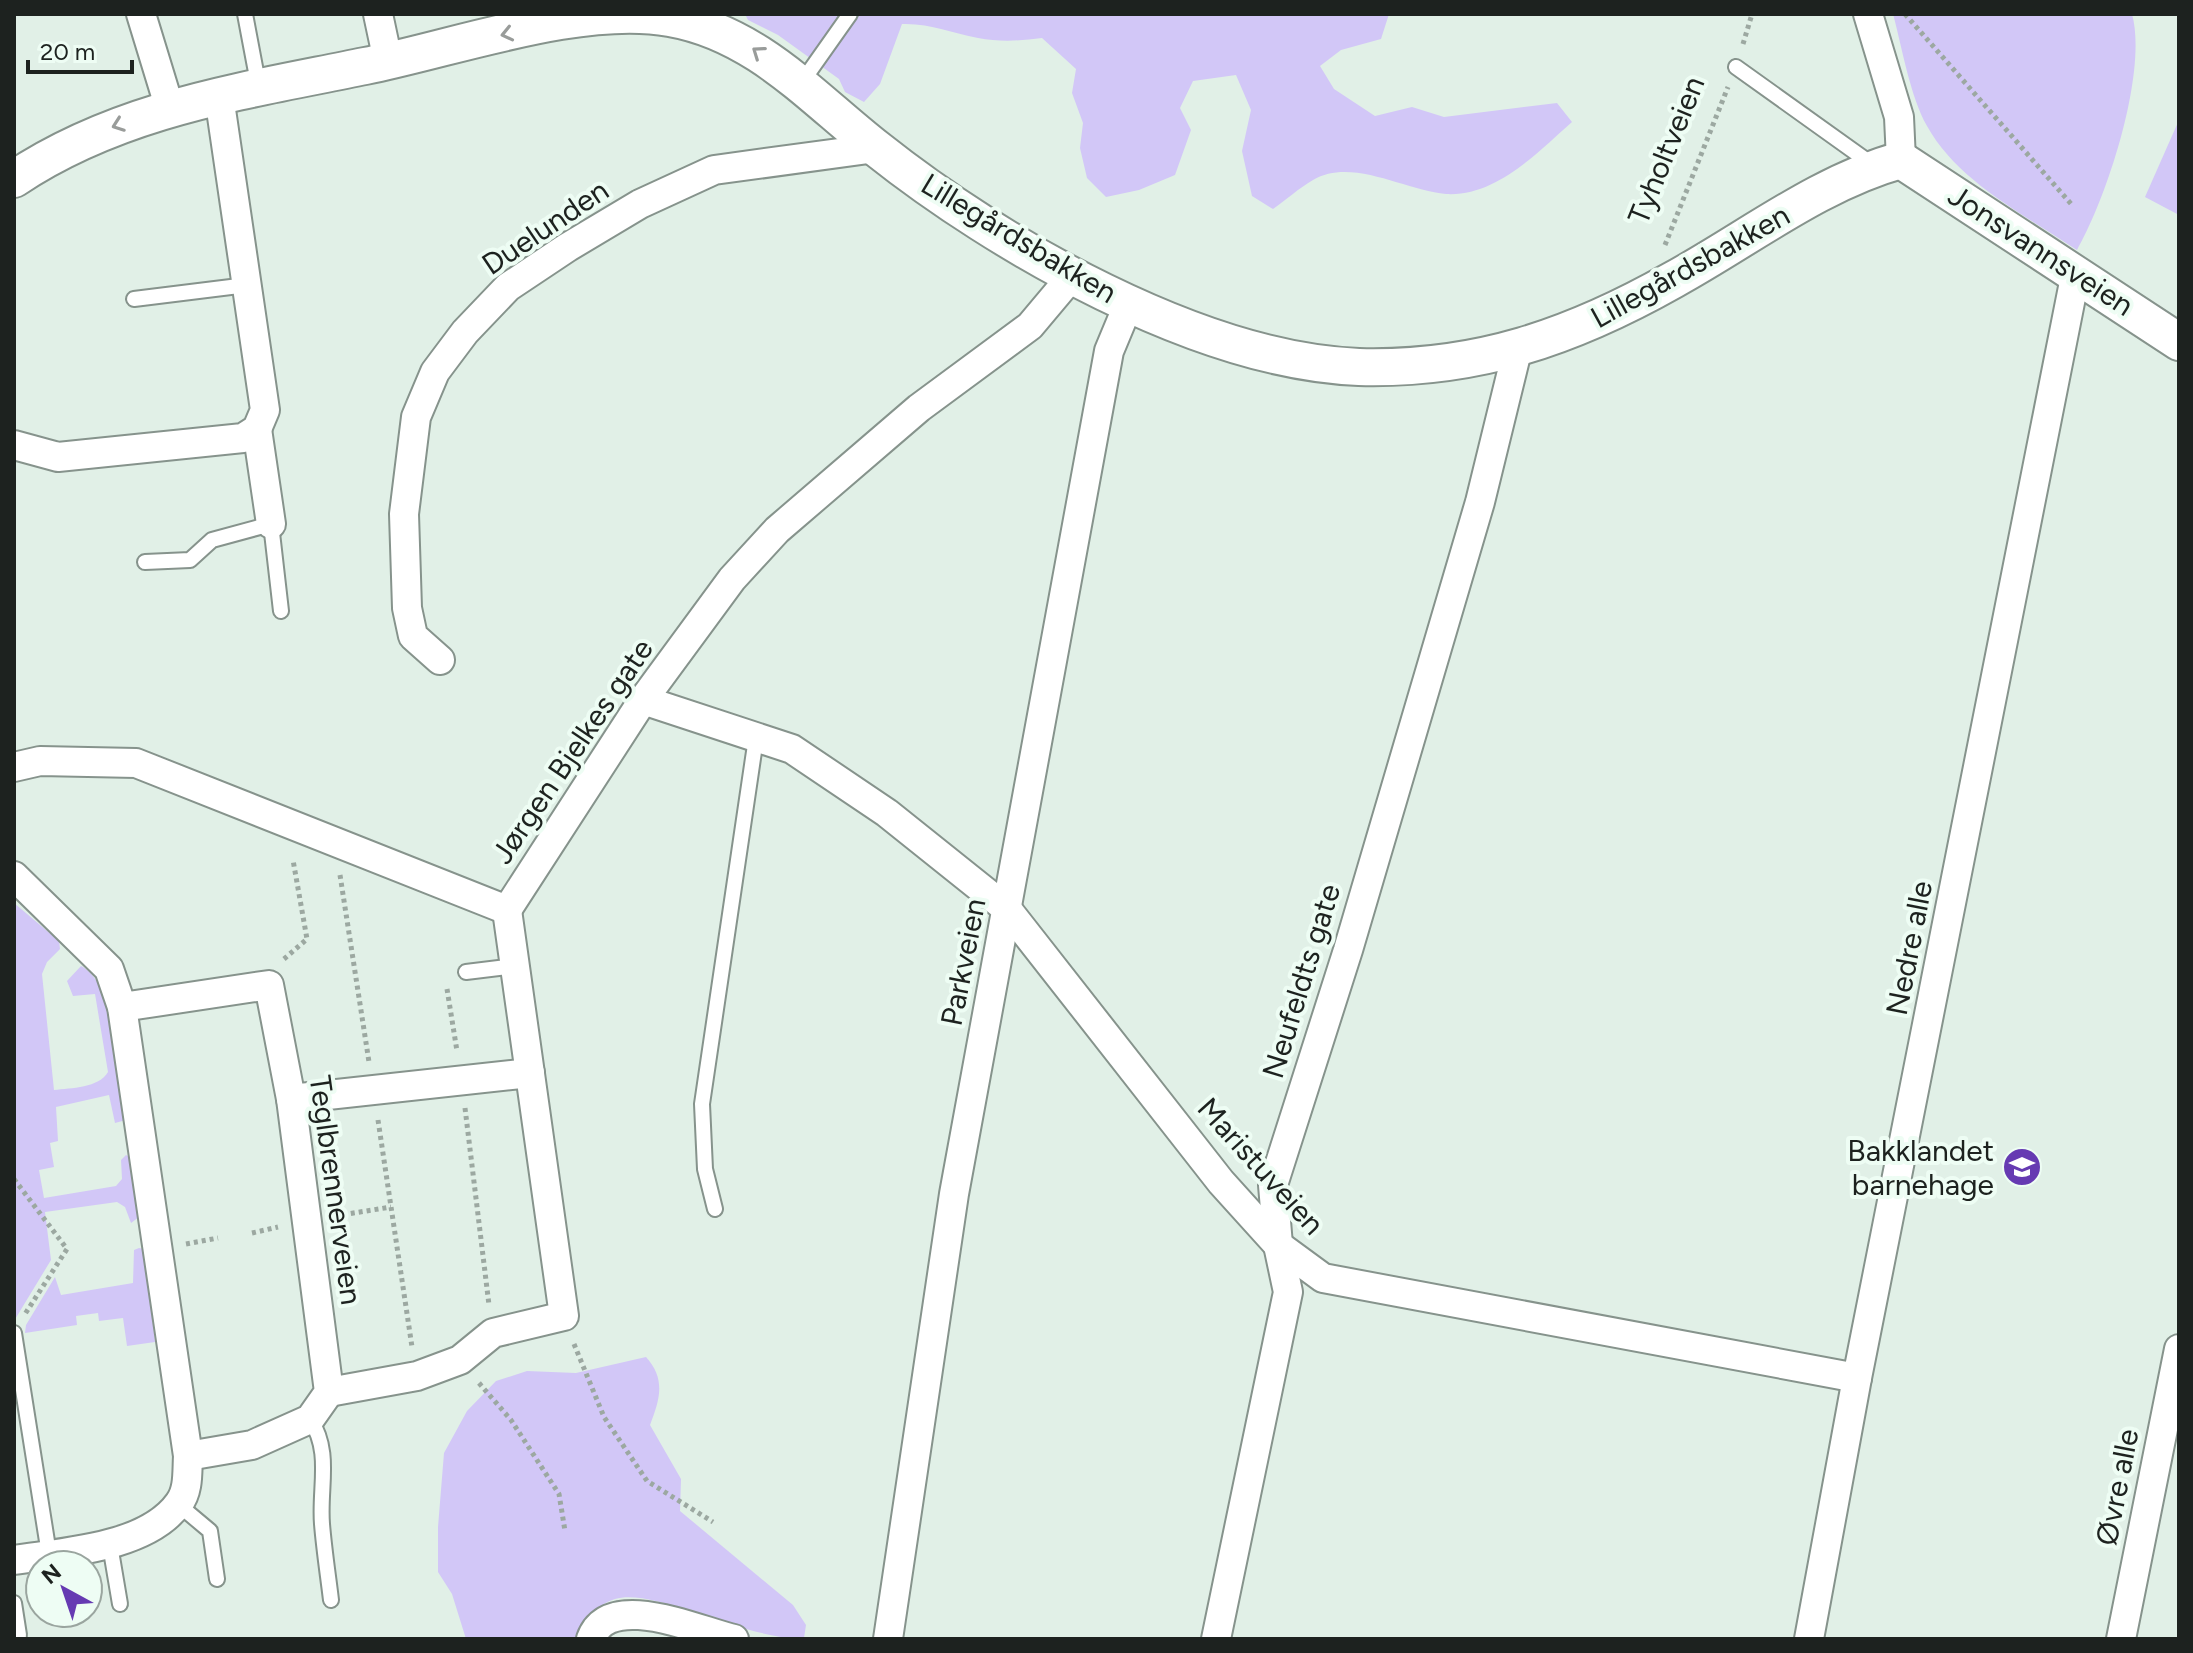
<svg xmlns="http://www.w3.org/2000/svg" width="2193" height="1653" font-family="Figtree,sans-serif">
	<rect width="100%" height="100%" fill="#e1f0e7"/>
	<g fill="#d2c7f7">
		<path d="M 745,14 L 1389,14 L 1381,39 L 1341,50 L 1320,66 L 1334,89 L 1375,116 L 1412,107 L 1444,117 L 1557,103 L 1572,122 C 1538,152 1496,197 1446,194 C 1406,191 1352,157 1313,180 C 1299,188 1286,200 1273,209 L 1252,196 L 1242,151 L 1251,110 L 1236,75 L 1193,81 L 1180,108 L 1191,130 L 1175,175 L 1139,190 L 1106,197 L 1087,178 L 1080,148 L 1083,123 L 1072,93 L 1076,69 L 1042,38 C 1020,41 999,42 978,38 C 951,33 930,23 902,24 L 880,84 L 864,102 L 845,92 L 839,79 L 778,35 L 748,20 Z"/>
		<path d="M 1893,14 L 2132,14 C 2148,72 2107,198 2077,250 C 2025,215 1958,182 1927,126 C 1910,96 1902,47 1893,14 Z"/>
		<path d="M 2179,120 L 2179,215 L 2145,197 Z"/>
		<path d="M 14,903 L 59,941 L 60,949 L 47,962 L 42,974 L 54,1090 C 71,1088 99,1088 108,1072 L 95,994 L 73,996 L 67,981 L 81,966 C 118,985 120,1081 126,1120 L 115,1123 L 109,1095 L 56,1107 L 58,1141 L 50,1143 L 54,1167 L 39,1170 L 44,1198 L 116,1186 L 122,1179 L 121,1160 L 126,1155 L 131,1158 L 139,1217 L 131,1223 L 125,1207 L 117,1202 L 45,1212 L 51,1260 L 14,1321 Z"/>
		<path d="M 139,1248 L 144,1249 L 155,1342 L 127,1346 L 123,1318 L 99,1321 L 98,1313 L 76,1316 L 77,1325 L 25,1333 L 26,1325 L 55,1277 L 61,1295 L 133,1283 L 134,1250 Z"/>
		<path d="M 646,1357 C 666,1379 660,1399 650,1425 L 681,1479 L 680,1511 L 793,1605 L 806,1625 L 804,1638 C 749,1642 656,1587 615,1599 C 595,1605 586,1623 577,1639 L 466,1639 L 452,1594 L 438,1572 L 438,1527 L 444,1453 L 467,1411 L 496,1381 L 527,1371 L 576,1373 Z"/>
	</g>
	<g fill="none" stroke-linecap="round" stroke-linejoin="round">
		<defs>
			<g id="service">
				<path d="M 245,14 L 259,88"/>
				<path d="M 1736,67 L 1873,165"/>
				<path d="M 802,82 L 850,14"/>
				<path d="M 134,299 L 247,285"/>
				<path d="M 145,562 L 190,560 L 212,540 L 271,524 L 281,611"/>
				<path d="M 466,972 L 515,966"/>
				<path d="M 715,1209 L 705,1169 L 702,1104 L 756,738"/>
				<path d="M 14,1333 L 49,1554"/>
				<path d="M 310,1419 C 332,1452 319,1487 322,1524 C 324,1549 328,1575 331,1600"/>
				<path d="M 179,1505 L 210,1531 L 217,1579"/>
				<path d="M 110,1545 L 120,1604"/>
				<path d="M 14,1603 L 19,1635"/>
			</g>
			<g id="minor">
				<path d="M 141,14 L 170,109"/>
				<path d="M 378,14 L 388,61"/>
				<path d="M 1868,14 L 1899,117 L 1901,160"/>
				<path d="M 257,429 L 271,524"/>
				<path d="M 14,445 L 58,457 L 243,438 L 257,429 L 265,410 L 219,96"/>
				<path d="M 440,660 L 413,636 L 407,608 L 404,514 L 416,417 L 435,372 L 465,332 L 508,287 L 568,247 L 640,204 L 714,170 L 876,148"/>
				<path d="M 643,700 L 792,749 L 887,813 L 1007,909 L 1221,1182 L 1278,1245 L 1323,1278 L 1857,1378"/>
				<path d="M 14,767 L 40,761 L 136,763 L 507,910 L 643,700 L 732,579 L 777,530 L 919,408 L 1030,326 L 1072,276"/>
				<path d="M 14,876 L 109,969 L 122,1007 L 188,1456 C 187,1471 189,1490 179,1503 C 147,1548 64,1552 14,1560"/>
				<path d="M 122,1007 L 269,985 L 291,1099 L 329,1392 L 310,1419 L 252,1445 L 188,1456"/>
				<path d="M 291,1099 L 530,1073"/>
				<path d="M 329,1392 L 417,1376 L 460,1360 L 493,1333 L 564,1316 L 507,910"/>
				<path d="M 591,1639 C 609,1589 698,1631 734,1639"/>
				<path d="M 888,1639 L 954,1194 L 1109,351 L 1129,303"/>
				<path d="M 1216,1639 L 1288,1292 L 1278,1245 L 1273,1185 L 1348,950 L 1480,502 L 1517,351"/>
				<path d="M 1809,1639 L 1857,1378 L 2076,272"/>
				<path d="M 2121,1639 L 2179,1349"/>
			</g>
			<path id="tertiary" d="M 14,179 C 120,108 244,91 365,66 C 455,48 581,2 670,18 C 756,33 810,96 876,148 C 999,246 1200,361 1359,367 C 1477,370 1572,337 1673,280 C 1748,239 1818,183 1901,160 L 2179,342"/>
		</defs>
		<use href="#service" stroke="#86938c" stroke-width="18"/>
		<use href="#minor" stroke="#86938c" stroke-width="32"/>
		<use href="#tertiary" stroke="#86938c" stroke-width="40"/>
		<g stroke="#9ca8a1" stroke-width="5" stroke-dasharray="4 4" stroke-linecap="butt">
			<path d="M 1905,14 L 2072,205"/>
			<path d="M 1743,44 L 1752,14"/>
			<path d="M 1665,245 L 1728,87"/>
			<path d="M 340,875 L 369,1062"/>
			<path d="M 284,959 L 307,939 L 293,860"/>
			<path d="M 447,989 L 457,1051"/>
			<path d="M 465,1108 L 489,1305"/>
			<path d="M 378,1120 L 412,1347"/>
			<path d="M 14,1179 L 67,1249 L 25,1314"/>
			<path d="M 335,1216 L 391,1207"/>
			<path d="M 252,1233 L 278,1227"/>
			<path d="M 186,1244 L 218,1238"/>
			<path d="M 574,1344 L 604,1417 L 647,1481 L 713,1522"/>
			<path d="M 479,1383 L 511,1420 L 559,1494 L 565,1531"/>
		</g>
		<use href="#service" stroke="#fff" stroke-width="14"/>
		<use href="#minor" stroke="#fff" stroke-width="28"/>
		<use href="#tertiary" stroke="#fff" stroke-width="36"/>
	</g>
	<defs><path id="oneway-chevron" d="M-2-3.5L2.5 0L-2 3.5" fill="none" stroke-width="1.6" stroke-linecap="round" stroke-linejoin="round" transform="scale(2)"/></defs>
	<g stroke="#999c9a">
		<use href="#oneway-chevron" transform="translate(507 34) rotate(167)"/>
		<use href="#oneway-chevron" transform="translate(758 52) rotate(-145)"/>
		<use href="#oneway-chevron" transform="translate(118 125) rotate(160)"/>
	</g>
	<defs>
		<symbol id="school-disc" viewBox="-11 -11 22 22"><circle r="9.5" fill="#663ab2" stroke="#eefdf4"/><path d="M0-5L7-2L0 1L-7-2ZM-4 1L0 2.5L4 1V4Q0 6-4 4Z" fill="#fff"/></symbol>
	</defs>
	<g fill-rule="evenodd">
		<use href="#school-disc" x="2000" y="1145" width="44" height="44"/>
	</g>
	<g text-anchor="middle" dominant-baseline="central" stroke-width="8" stroke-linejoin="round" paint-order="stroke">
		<g font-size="30" fill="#1d221f" stroke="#eefdf4">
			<text transform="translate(1666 150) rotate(-68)">Tyholtveien</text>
			<text transform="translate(545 227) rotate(-34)">Duelunden</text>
			<text transform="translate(1019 238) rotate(31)">Lillegårdsbakken</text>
			<text transform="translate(2041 250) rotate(33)">Jonsvannsveien</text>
			<text transform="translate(1690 266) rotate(-29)">Lillegårdsbakken</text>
			<text transform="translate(572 751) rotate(-56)">Jørgen Bjelkes gate</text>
			<text transform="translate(1909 948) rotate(-79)">Nedre alle</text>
			<text transform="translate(963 962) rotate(-79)">Parkveien</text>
			<text transform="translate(1301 981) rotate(-73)">Neufeldts gate</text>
			<text transform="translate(1261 1166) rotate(48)">Maristuveien</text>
			<text transform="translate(336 1190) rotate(82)">Teglbrennerveien</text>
			<text transform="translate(2117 1487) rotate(-79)">Øvre alle</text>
		</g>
		<g font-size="30" fill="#1d221f" stroke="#eefdf4" text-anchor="end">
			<text x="1994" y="1150">Bakklandet<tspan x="1994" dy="34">barnehage</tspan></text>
		</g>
	</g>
	<rect width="2193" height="1653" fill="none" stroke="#1d221f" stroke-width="32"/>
	<g transform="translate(64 1589) rotate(320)"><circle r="38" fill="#eefdf4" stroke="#9aa59f" stroke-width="2"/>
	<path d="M0-6L14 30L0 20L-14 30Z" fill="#663ab2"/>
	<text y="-12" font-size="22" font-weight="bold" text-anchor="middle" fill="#1d221f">N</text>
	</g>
	<path d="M28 60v12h104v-12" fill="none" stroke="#1d221f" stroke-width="4"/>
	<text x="40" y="60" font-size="24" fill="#1d221f" stroke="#eefdf4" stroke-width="6" paint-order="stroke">20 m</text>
</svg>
